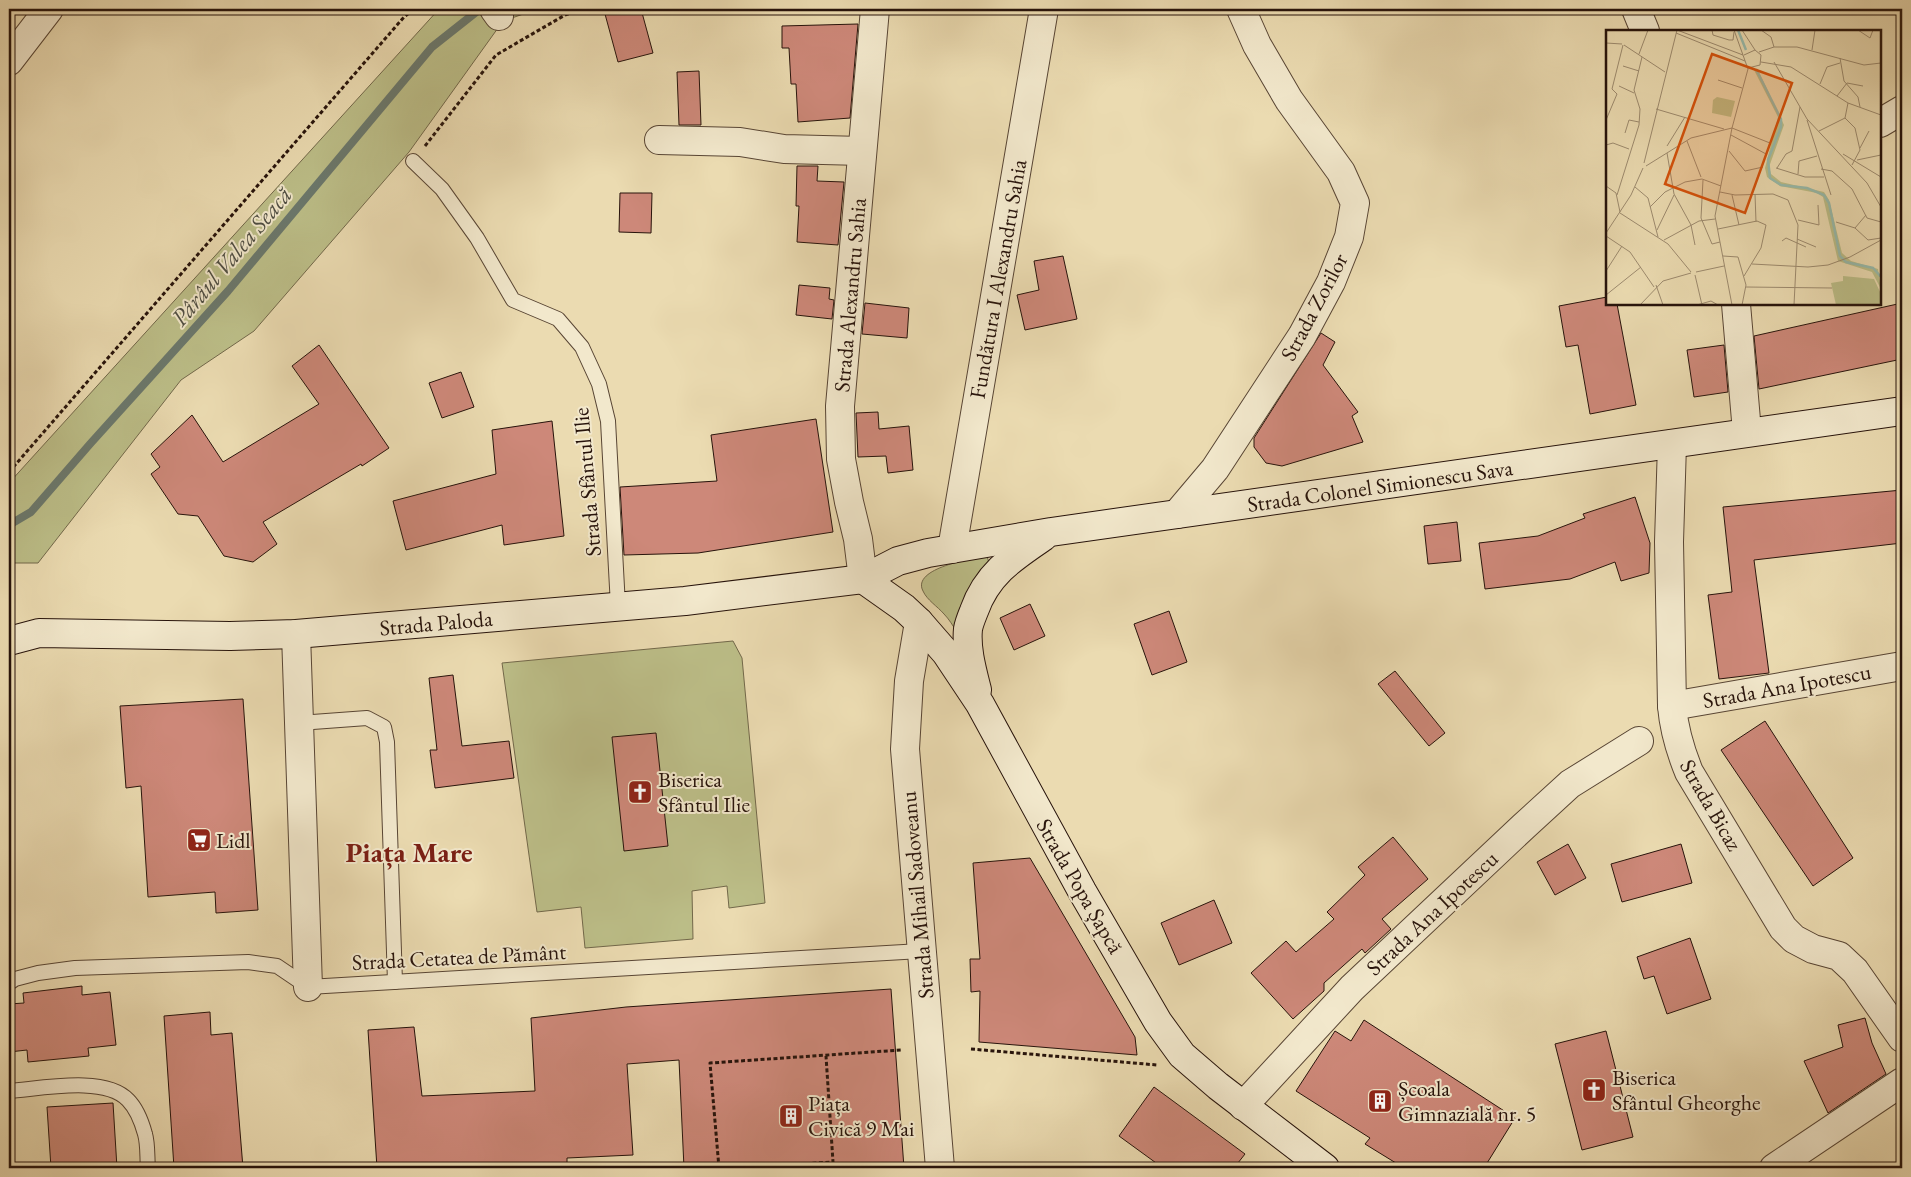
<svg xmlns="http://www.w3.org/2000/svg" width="1911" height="1177" font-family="'EB Garamond',serif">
	<rect width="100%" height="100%" fill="#ebdbb1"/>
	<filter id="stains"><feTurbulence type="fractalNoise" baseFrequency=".004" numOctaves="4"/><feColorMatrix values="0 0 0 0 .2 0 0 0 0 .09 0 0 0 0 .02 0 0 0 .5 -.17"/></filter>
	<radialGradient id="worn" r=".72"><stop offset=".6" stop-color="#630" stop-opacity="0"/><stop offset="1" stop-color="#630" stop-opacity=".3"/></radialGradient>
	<g fill="#bcbe88" stroke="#72684a">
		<path d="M 439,9 L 538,9 L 503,21 L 409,152 L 254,331 L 181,380 L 38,563 L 9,563 L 9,483 Z"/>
		<path d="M 987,556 L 989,563 L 957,632 C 953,626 949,619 944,614 C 937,606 927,600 923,591 C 911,568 974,558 987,556 Z"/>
		<path d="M 733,641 L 742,658 L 765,903 L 729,908 L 727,886 L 692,891 L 693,939 L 585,948 L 581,907 L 537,912 L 502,663 Z"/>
	</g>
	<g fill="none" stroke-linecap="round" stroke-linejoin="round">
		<path stroke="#6b786c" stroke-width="8" d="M 9,525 L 31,512 L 90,444 L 228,291 L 432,47 L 480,9"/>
	</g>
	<g fill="#cd8879" stroke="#27130b">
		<path d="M 625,9 L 641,9 L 653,53 L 618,62 L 605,14 Z"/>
		<path d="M 858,24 L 850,118 L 798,122 L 796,84 L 791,84 L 789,48 L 782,48 L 782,26 Z"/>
		<path d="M 699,71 L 701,125 L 679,125 L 677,72 Z"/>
		<path d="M 797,166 L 818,166 L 817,181 L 844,182 L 838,245 L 797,242 L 799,206 L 796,206 Z"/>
		<path d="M 620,193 L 652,193 L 651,233 L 619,232 Z"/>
		<path d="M 1063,256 L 1077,319 L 1025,330 L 1017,295 L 1039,290 L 1034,261 Z"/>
		<path d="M 799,285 L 830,288 L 829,299 L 834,300 L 832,319 L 796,315 Z"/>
		<path d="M 1607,297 L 1607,304 L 1617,304 L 1636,405 L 1590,414 L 1578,345 L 1566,347 L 1559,306 Z"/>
		<path d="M 865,303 L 909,308 L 907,338 L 862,334 Z"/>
		<path d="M 1902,303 L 1902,359 L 1759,389 L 1754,336 Z"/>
		<path d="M 1321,333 L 1335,342 L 1323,365 L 1358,412 L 1352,416 L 1363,442 L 1282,466 L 1266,463 L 1254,447 L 1254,438 Z"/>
		<path d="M 319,345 L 389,448 L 362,466 L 361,464 L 263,522 L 277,544 L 253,562 L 224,556 L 198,516 L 178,514 L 151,474 L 160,467 L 151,454 L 192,415 L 223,462 L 319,404 L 292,366 Z"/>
		<path d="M 1724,345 L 1728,392 L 1694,397 L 1687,350 Z"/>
		<path d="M 461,372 L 474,407 L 442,418 L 429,383 Z"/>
		<path d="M 878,412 L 879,429 L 909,426 L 913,470 L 888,473 L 886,456 L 858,457 L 856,413 Z"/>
		<path d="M 816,419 L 833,532 L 698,553 L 624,555 L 620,487 L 717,481 L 711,435 Z"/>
		<path d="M 552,421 L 564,536 L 504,545 L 502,525 L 406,550 L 393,501 L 496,474 L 492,430 Z"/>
		<path d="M 1902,490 L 1902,543 L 1754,560 L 1769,673 L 1719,679 L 1708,595 L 1732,592 L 1723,507 Z"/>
		<path d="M 1635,497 L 1650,543 L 1649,573 L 1621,581 L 1615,562 L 1570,579 L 1485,589 L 1479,543 L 1538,536 L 1585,518 L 1583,514 Z"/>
		<path d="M 1457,522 L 1461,561 L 1428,564 L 1424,526 Z"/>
		<path d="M 1030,604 L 1045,636 L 1014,650 L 1000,618 Z"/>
		<path d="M 1169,611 L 1187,662 L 1152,675 L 1134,624 Z"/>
		<path d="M 1395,671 L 1445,733 L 1429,746 L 1378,684 Z"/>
		<path d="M 453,675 L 462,746 L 509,741 L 514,778 L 435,788 L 430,750 L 437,750 L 429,678 Z"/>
		<path d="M 243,699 L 258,910 L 216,913 L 215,892 L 148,897 L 141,786 L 126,788 L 120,706 Z"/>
		<path d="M 1765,721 L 1853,858 L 1813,886 L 1721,750 Z"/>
		<path d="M 656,733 L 668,846 L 624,851 L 612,737 Z"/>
		<path d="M 1393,837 L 1428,879 L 1382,919 L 1391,929 L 1365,953 L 1362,949 L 1324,983 L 1324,991 L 1293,1019 L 1251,973 L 1286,941 L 1296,952 L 1334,919 L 1327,912 L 1365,875 L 1358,867 Z"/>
		<path d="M 1568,844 L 1586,878 L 1555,895 L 1537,862 Z"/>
		<path d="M 1681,844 L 1692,883 L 1622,902 L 1611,864 Z"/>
		<path d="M 1030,858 L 1135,1037 L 1137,1055 L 979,1042 L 980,991 L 971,992 L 970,959 L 980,959 L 973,863 Z"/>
		<path d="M 1214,900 L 1232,943 L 1179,965 L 1161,923 Z"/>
		<path d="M 1690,938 L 1711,999 L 1667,1014 L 1654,976 L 1644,979 L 1637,957 Z"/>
		<path d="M 82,986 L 82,995 L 110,992 L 116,1045 L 88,1048 L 89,1056 L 28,1062 L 27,1050 L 9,1052 L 9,1004 L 24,1003 L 23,993 Z"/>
		<path d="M 891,989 L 904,1168 L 684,1168 L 679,1060 L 627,1064 L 633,1155 L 567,1158 L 567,1168 L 377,1168 L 368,1030 L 414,1027 L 422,1096 L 535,1091 L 531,1018 L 626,1007 Z"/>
		<path d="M 210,1012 L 211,1035 L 232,1033 L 243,1168 L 174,1168 L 164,1016 Z"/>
		<path d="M 1865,1018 L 1872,1043 L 1886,1074 L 1828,1113 L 1804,1061 L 1843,1047 L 1838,1025 Z"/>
		<path d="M 1364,1020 L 1515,1118 L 1484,1168 L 1404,1168 L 1365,1144 L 1370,1138 L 1296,1091 L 1335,1031 L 1351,1041 Z"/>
		<path d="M 1606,1031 L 1633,1137 L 1582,1150 L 1555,1044 Z"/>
		<path d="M 1154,1087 L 1245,1154 L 1234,1168 L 1163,1168 L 1119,1136 Z"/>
		<path d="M 113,1103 L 117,1168 L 51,1168 L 47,1107 Z"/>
	</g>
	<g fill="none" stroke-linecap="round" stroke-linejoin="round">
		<defs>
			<g id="lane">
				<path d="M 413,161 L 442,189 L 477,238 L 513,300 L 558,319 L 582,347 L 599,384 L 608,421 L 618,606"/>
				<path d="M 299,723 L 367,718 L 384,727 L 387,742 L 395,982"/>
				<path d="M 9,983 L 15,979 L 38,973 L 75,968 L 248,962 L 277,966 L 308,987 L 921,951"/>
				<path d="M 9,1091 C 39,1089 105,1075 128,1100 C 136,1108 142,1123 145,1134 C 148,1144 147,1157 148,1168"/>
			</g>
			<g id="street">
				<path d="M 494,9 L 499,16"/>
				<path d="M 1636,9 L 1645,31"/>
				<path d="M 9,61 L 49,9"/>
				<path d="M 1880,123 L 1902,110"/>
				<path d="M 659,140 L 740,142 L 784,149 L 862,151"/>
				<path d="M 1736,304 L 1747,432"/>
				<path d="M 1672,444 L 1669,542 L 1672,706 C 1674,730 1680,750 1689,772 L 1783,928 L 1794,939 L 1813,949 L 1839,956 L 1855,971 L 1902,1038"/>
				<path d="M 1177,514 L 1215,469 L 1302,336 L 1331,282 L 1349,237 L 1355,203 L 1341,172 L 1289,100 L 1257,45 L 1241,9"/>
				<path d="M 952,549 L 1044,9"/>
				<path d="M 863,579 L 858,539 L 849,502 L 841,459 L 840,406 L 875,9"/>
				<path d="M 919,622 L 909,681 L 905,749 L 940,1168"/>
				<path d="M 296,634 L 308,987"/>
				<path d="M 1672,706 L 1902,666"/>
				<path d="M 1243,1106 L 1352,988 L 1523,827 L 1570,784 L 1639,741"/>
				<path d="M 1774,1168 L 1902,1082"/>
			</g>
			<g id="secondary">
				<path d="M 863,579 L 904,608 L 919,622 L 946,653 L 980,704 L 1082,891 L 1158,1022 L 1182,1055 L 1218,1086 L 1325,1168"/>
				<path d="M 9,641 L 39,633 L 230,636 L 296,634 L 685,601 L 863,579 L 898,561 L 928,553 L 1051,532 L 1902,411"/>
				<path d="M 977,690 C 972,670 966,649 968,629 C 969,623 972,616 974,611 C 987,574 1012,558 1043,537"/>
			</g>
		</defs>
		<use href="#lane" stroke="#584534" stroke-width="16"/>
		<use href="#street" stroke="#584534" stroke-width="30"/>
		<use href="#secondary" stroke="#27130b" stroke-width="30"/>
		<g stroke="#27130b" stroke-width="3" stroke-dasharray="4 2.5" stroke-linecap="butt">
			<path d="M 425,146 L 496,55 L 565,15 L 585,9"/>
			<path d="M 9,472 L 404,17 L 414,9"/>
			<path d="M 971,1049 L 1157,1065"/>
			<path d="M 719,1168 L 710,1063 L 901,1050"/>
			<path d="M 728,1168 L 783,1165"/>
			<path d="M 783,1168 L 783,1165 L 833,1162 L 826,1056"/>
		</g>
		<use href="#lane" stroke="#f2e8cc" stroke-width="14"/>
		<use href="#street" stroke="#f2e8cc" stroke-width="28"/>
		<use href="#secondary" stroke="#f2e8cc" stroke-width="28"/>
	</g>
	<defs>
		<symbol id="church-square" viewBox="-11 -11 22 22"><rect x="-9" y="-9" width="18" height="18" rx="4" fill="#8f2418" stroke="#f2e8cc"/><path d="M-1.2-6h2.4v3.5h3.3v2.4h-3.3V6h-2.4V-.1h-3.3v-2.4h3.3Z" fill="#fff"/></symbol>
		<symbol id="supermarket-square" viewBox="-11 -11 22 22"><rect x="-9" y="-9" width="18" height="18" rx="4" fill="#8f2418" stroke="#f2e8cc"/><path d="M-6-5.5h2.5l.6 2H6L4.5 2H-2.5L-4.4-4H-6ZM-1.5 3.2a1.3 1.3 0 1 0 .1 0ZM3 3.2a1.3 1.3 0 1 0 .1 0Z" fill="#fff"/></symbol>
		<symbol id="building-square" viewBox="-11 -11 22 22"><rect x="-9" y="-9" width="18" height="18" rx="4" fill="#8f2418" stroke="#f2e8cc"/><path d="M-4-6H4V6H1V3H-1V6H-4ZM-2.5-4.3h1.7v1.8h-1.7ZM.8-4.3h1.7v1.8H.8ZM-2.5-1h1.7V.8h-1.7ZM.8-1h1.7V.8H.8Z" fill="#fff"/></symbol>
	</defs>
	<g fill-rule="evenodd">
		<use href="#church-square" x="626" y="778" width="28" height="28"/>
		<use href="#supermarket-square" x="185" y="826" width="28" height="28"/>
		<use href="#church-square" x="1580" y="1076" width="28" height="28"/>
		<use href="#building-square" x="1366" y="1087" width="28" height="28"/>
		<use href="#building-square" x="777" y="1102" width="28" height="28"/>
	</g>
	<g text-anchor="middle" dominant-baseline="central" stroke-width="4" stroke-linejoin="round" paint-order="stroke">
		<g font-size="22" fill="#27130b" stroke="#f2e8cc">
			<text transform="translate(998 279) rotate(-80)">Fundătura I Alexandru Sahia</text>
			<text transform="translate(850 295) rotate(-85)">Strada Alexandru Sahia</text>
			<text transform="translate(1314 307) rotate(-62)">Strada Zorilor</text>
			<text transform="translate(587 482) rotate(-95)">Strada Sfântul Ilie</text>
			<text transform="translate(1380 486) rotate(-8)">Strada Colonel Simionescu Sava</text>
			<text transform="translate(436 623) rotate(-5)">Strada Paloda</text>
			<text transform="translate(1787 686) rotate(-10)">Strada Ana Ipotescu</text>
			<text transform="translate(1711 805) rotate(60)">Strada Bicaz</text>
			<text transform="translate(1080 886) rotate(60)">Strada Popa Șapcă</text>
			<text transform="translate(917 895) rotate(-95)">Strada Mihail Sadoveanu</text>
			<text transform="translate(1432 913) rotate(-43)">Strada Ana Ipotescu</text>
			<text transform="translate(459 957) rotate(-3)">Strada Cetatea de Pământ</text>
		</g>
		<g font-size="22" fill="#27130b" stroke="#f2e8cc" text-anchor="start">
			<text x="658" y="779">Biserica<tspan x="658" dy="25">Sfântul Ilie</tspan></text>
			<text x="216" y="840">Lidl</text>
			<text x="1612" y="1077">Biserica<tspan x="1612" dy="25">Sfântul Gheorghe</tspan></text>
			<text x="1398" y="1088">Școala<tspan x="1398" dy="25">Gimnazială nr. 5</tspan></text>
			<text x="808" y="1103">Piața<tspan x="808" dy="25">Civică 9 Mai</tspan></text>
		</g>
		<g font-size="24" font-style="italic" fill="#4f4e43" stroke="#f2e8cc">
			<text transform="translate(231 256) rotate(-50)">Pârâul Valea Seacă</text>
		</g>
		<g font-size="28" font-weight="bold" fill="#7a1f14" stroke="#f2e8cc">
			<text x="409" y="852">Piața Mare</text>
		</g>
	</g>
	<g transform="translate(1606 30)">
		<rect width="275" height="275" fill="#ebdbb1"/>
		<path d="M 148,40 L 152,40 L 178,95 L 163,137 L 165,144 L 175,152 L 218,162 L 223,170 L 236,223 L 245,231 L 272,239 L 275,259 L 266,242 L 232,231 L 217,167 L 211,163 L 174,156 L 161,147 L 159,138 L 172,87 ZM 111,67 L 129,71 L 125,87 L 106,83 L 107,70 ZM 237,246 L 268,249 L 275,264 L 275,275 L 230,275 L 225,253 L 237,251 Z" fill="#bcbe88"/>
		<path fill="none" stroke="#98bbac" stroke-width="2.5" d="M 132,0 L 140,20M 150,39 L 175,89 L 175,97 L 162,130 L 164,148 L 175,155 L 201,158 L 218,165 L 223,173 L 234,226 L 240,232 L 267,238 L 275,247"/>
		<path fill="none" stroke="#9d8b6f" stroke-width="1" d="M 71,0 L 137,25M 106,0 L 107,5 L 123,10 L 127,10 L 128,2M 136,0 L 149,20M 155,0 L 165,7 L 168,17M 252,0 L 264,8 L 267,0M 70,3 L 139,31M 0,13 L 16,14M 18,15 L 59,42M 206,20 L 209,0M 153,22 L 168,17 L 191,17 L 258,35 L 275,33M 33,24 L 42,0M 138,25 L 149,20 L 155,25 L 154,35 L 142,38M 234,28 L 238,51 L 252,67 L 254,77M 155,32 L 185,37 L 242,73 L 275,85M 168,32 L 201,89 L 261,153 L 275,177M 17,36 L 33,41M 0,39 L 0,13M 112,50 L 136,58M 214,54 L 221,37 L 234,33M 13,56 L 28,63M 231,66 L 241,53 L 257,56M 50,79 L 118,99M 239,88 L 249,98 L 254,120 L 246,135M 0,90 L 11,64 L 6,59 L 17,15M 201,90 L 225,165M 126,98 L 164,113M 213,101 L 239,88 L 242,73M 19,103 L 23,90 L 33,92M 125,105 L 160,124M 81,111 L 95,147M 0,115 L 7,113 L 23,119M 61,116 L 79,87M 254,118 L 263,101M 123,121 L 139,141 L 157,137M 61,123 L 68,164 L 85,195 L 89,215M 237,124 L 275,147M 251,130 L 275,125M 38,133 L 71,0M 40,136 L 85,108 L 126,98M 170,138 L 199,147 L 218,147M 171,138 L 180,124 L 186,121 L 194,77M 215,139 L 226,141 L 246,159 L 261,188 L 275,192M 192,144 L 193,131 L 211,126M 97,150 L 95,188 L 106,214 L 114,212M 0,156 L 10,163 L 14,182M 29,157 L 42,168 L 52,207M 114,162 L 129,165 L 167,164 L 182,170 L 192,195 L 188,275M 149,164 L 150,192M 11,165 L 33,95 L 34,79 L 28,60 L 36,27M 126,165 L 133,195M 44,177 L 59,162 L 79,152 L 96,149 L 115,156M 14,183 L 62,214 L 85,242M 192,190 L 213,195 L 212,175M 230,192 L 249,198 L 260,185M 249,198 L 262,210 L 275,208M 112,199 L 151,191 L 160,195 L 155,218 L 138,246M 51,200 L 68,165M 0,203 L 25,165 L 37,138M 0,206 L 24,222 L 48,257M 191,209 L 210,217M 58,210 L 93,191 L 109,189M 176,211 L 180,208 L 200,217M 117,226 L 132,227 L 140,255 L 136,275M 146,234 L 202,237 L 222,235 L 244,227 L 275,210M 0,241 L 16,216M 90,242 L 118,236M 89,245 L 96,275M 50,255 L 57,275M 140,257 L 226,258M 0,265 L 35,237M 34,275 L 57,251 L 85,243M 91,275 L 105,271 L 112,275M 126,275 L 109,186 L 126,98 L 142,39 L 128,0"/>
		<path fill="#d5520c" fill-opacity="0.15" stroke="#d5520c" stroke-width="2.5" d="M 106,24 L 186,53 L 139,183 L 59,154 Z"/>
		<rect width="275" height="275" fill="none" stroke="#27130b" stroke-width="2.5"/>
	</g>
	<rect width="1911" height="1177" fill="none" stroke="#ebdbb1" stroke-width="30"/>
	<rect x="10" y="10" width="1891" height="1157" fill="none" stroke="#27130b" stroke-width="2.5"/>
	<rect x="15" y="15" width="1881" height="1147" fill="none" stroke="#27130b"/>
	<rect width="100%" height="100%" filter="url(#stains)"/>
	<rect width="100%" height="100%" fill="url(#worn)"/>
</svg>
